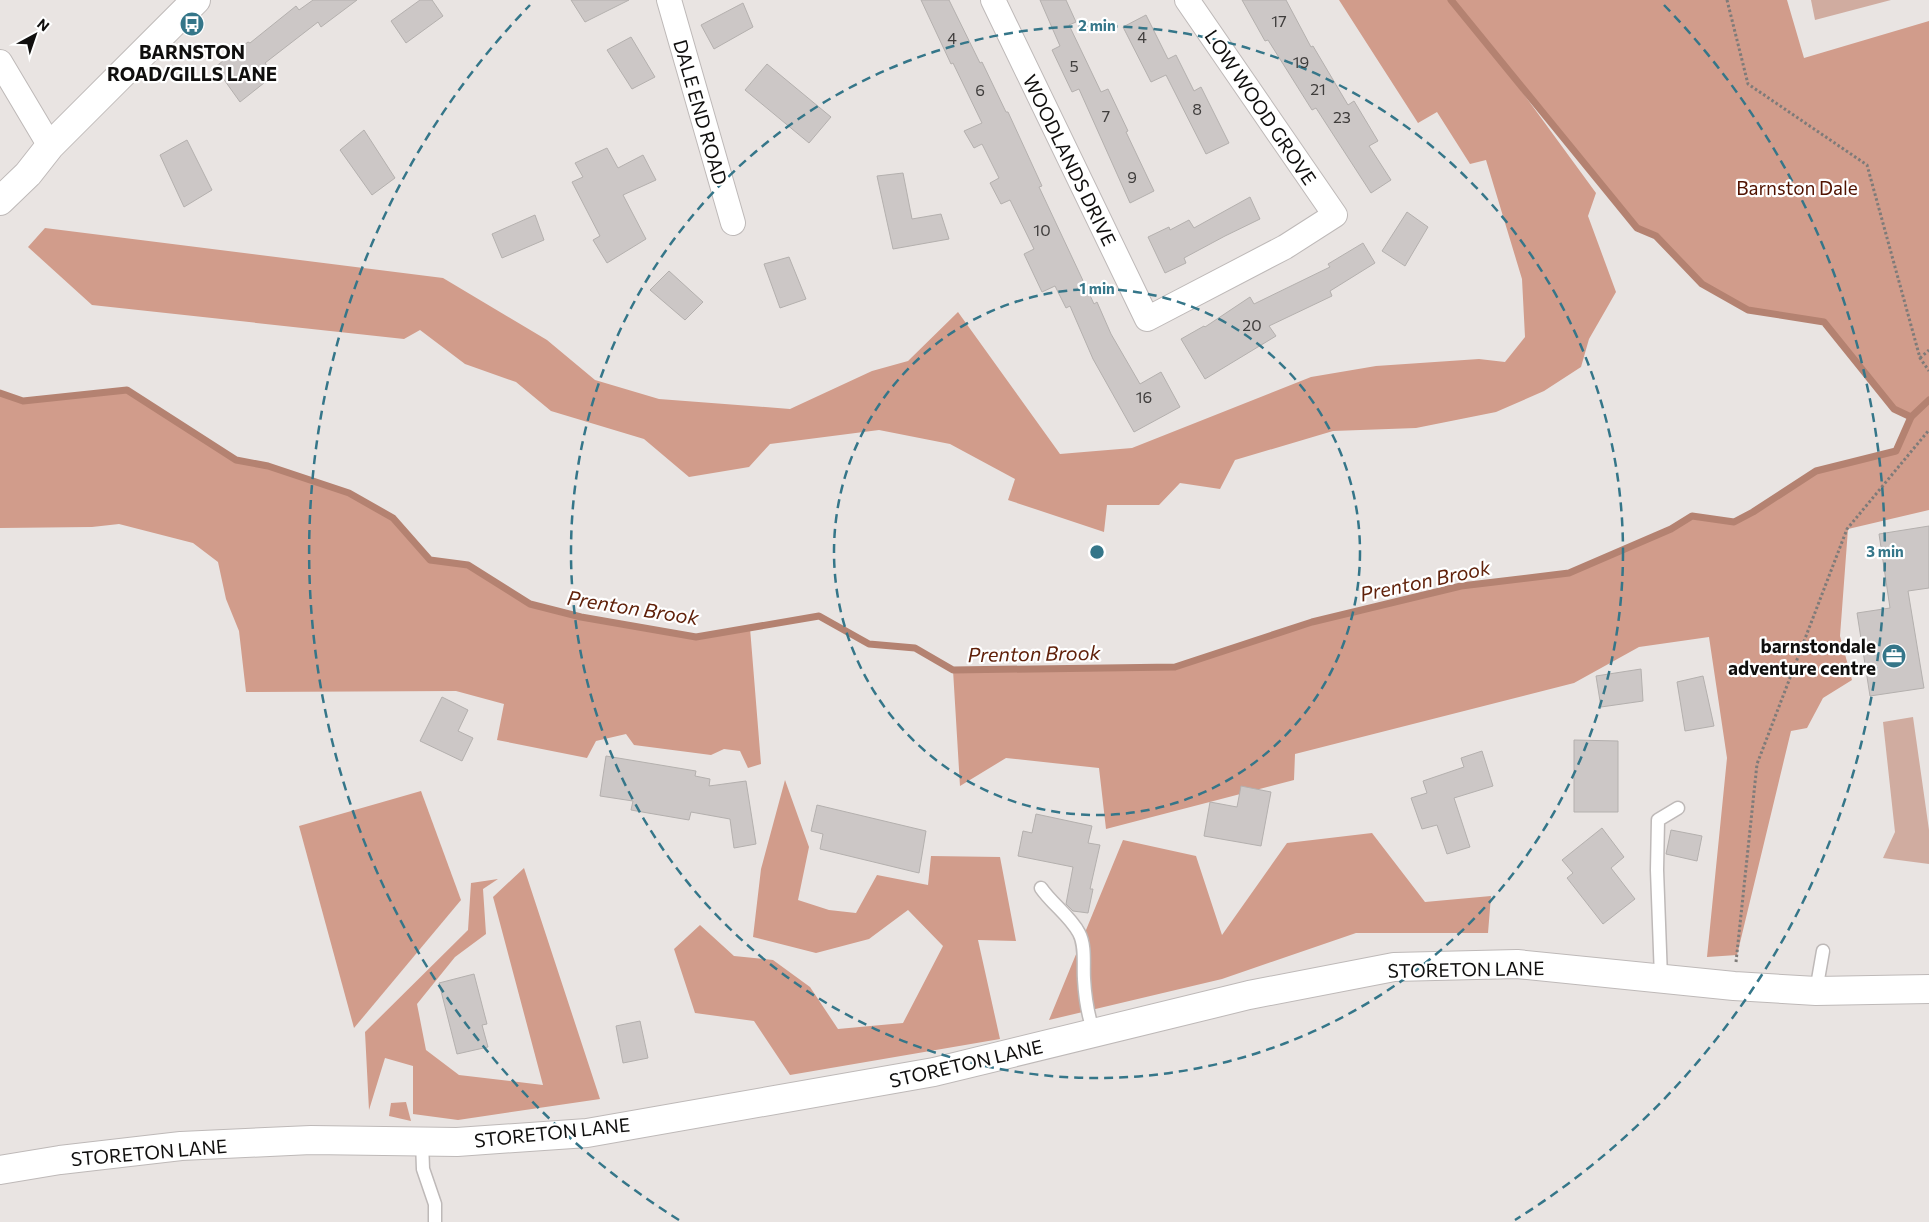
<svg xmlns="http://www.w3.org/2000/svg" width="1929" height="1222" font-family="Commissioner,sans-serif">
	<rect width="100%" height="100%" fill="#e9e4e2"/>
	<g fill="#d0aca0">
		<path d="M 1811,0 L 1891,0 L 1815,20 Z"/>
		<path d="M 1913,717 L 1929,830 L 1929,864 L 1883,858 L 1895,832 L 1883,722 Z"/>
	</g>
	<g fill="#d19c8b">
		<path d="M 1339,0 L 1787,0 L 1804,58 L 1929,21 L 1929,510 L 1848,529 L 1840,636 L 1852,680 L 1823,698 L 1807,728 L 1791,731 L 1737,955 L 1707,957 L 1727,758 L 1709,637 L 1639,647 L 1574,683 L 1295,754 L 1294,780 L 1106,829 L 1099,768 L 1006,758 L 960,786 L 953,670 L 1175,667 L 1312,621 L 1461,586 L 1569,573 L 1671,529 L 1692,516 L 1734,521 L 1753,512 L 1816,471 L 1896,451 L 1911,417 L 1894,409 L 1824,322 L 1748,310 L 1702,284 L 1656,236 L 1637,228 L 1487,44 L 1596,193 L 1588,216 L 1616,292 L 1589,339 L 1581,367 L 1544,391 L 1496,412 L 1416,428 L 1333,431 L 1235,460 L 1220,489 L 1180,483 L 1159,505 L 1107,505 L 1104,532 L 1008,500 L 1015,479 L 950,444 L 879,430 L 770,444 L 749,467 L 689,477 L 644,439 L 551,411 L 516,382 L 465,364 L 420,330 L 404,339 L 92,305 L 28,247 L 45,228 L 443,278 L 547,340 L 595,380 L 659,399 L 790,409 L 872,371 L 908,361 L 958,312 L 1060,454 L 1132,448 L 1311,377 L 1376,366 L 1479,359 L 1505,362 L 1525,337 L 1522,279 L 1486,160 L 1470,164 L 1437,112 L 1418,123 Z"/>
		<path d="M 127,390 L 236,460 L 268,466 L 349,493 L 393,518 L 430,560 L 468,565 L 530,604 L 581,617 L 695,637 L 750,628 L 761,764 L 748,768 L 740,751 L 724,749 L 711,755 L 634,745 L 626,734 L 596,741 L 587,758 L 497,740 L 504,704 L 456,691 L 246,692 L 239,631 L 226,599 L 218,562 L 193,543 L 119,524 L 92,527 L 0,528 L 0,393 L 23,401 Z"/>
		<path d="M 785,780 L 809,847 L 798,900 L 829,910 L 856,913 L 877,875 L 928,885 L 931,856 L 1000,857 L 1016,941 L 978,940 L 1000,1039 L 790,1075 L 754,1021 L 695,1013 L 674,949 L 700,925 L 734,956 L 773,960 L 810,987 L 838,1029 L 903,1023 L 943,946 L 908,910 L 869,939 L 816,953 L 753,937 L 761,869 Z"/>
		<path d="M 421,791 L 461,900 L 354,1028 L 299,826 Z"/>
		<path d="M 1372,833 L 1425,902 L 1491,896 L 1488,933 L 1356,933 L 1222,979 L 1049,1020 L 1123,840 L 1196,856 L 1222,935 L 1287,843 Z"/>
		<path d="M 524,868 L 600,1099 L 458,1120 L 413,1114 L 413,1066 L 385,1058 L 369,1110 L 365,1032 L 468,930 L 471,883 L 498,879 L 483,889 L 486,934 L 455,957 L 417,1004 L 426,1050 L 459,1075 L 543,1085 L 493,897 Z"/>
		<path d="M 406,1102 L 411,1121 L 389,1116 L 391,1103 Z"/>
	</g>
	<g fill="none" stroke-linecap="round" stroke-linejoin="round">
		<g stroke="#b48271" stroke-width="7">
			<path d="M 1451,0 L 1637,228 L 1656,236 L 1702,284 L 1748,310 L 1824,322 L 1894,409 L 1911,417"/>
			<path d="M 0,393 L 23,401 L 127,390 L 236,460 L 268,466 L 349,493 L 393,518 L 430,560 L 468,565 L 530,604 L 581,617 L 696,637 L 819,616 L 869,644 L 915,648 L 953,670 L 1175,667 L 1312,622 L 1461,586 L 1569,573 L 1671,529 L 1692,516 L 1734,522 L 1753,512 L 1816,471 L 1896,451 L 1911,417 L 1929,400"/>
		</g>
	</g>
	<g fill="#ccc7c6" stroke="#b4b0ae">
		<path d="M 313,0 L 357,0 L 321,27 L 318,22 L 265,63 L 274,75 L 240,102 L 215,67 L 248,42 L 250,43 L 296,6 L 299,10 Z"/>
		<path d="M 420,0 L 432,0 L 443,16 L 406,43 L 391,21 Z"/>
		<path d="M 571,0 L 629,0 L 585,22 Z"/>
		<path d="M 921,0 L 949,0 L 980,63 L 982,62 L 1006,112 L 1008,112 L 1042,186 L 1039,187 L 1094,304 L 1097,302 L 1111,334 L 1140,384 L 1161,372 L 1180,407 L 1134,432 L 1093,359 L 1070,306 L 1066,308 L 1055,286 L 1042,292 L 1024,254 L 1034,249 L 1010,200 L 1001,204 L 990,183 L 999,178 L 982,144 L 974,148 L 964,131 L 982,123 L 953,63 L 951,64 Z"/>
		<path d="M 1040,0 L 1066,0 L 1076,22 L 1069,25 L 1101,92 L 1108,89 L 1128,131 L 1126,132 L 1154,191 L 1130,203 L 1079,89 L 1072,92 L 1052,50 L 1060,46 Z"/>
		<path d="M 1242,0 L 1286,0 L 1311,47 L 1313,46 L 1348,105 L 1354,101 L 1378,141 L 1369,146 L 1391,180 L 1371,193 L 1316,108 L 1312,110 L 1268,40 L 1265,41 Z"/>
		<path d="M 743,3 L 753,27 L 714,49 L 701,25 Z"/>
		<path d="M 1146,15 L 1168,59 L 1176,55 L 1194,91 L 1201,87 L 1229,143 L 1206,154 L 1166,75 L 1151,82 L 1123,27 Z"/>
		<path d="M 631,37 L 655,77 L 632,89 L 607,50 Z"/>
		<path d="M 767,64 L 831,117 L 809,143 L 745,90 Z"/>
		<path d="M 364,130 L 395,178 L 372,195 L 340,150 Z"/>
		<path d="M 187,140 L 212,190 L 184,207 L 160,155 Z"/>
		<path d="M 607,148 L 618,168 L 643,155 L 656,180 L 623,195 L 646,239 L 607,263 L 593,240 L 600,236 L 572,182 L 583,177 L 575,163 Z"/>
		<path d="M 903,173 L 912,219 L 941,214 L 949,239 L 893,249 L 877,176 Z"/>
		<path d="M 1250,197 L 1260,219 L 1225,236 L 1184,258 L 1186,263 L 1165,273 L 1148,237 L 1169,227 L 1170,230 L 1189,220 L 1194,228 Z"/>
		<path d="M 1407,212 L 1428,227 L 1405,266 L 1382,251 Z"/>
		<path d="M 535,215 L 544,240 L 502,258 L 492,234 Z"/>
		<path d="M 1363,243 L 1375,263 L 1330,291 L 1332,296 L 1269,326 L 1276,336 L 1205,379 L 1181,339 L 1204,326 L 1205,327 L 1250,297 L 1254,304 L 1330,267 L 1328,264 Z"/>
		<path d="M 789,257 L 806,299 L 780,308 L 764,264 Z"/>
		<path d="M 669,271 L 703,302 L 685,320 L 650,290 Z"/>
		<path d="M 1929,526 L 1929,588 L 1908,591 L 1924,688 L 1870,696 L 1857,613 L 1890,608 L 1879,534 Z"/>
		<path d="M 1641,669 L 1643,701 L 1601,707 L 1596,676 Z"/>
		<path d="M 1703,676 L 1714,726 L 1685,731 L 1677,682 Z"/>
		<path d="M 442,697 L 468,710 L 458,731 L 473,738 L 462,761 L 420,741 Z"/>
		<path d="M 1574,740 L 1618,741 L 1618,812 L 1574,812 Z"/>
		<path d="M 1482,751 L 1493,786 L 1454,798 L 1470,847 L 1447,854 L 1437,825 L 1422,829 L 1411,798 L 1427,793 L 1423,781 L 1464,767 L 1461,758 Z"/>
		<path d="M 606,756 L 696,771 L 695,776 L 710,779 L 709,786 L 746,781 L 756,844 L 734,848 L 730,819 L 691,812 L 689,820 L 648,813 L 631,810 L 633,801 L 600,796 Z"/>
		<path d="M 1241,786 L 1271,792 L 1261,846 L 1204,836 L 1210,802 L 1237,807 Z"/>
		<path d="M 817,805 L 926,831 L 919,873 L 820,849 L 823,834 L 811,831 Z"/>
		<path d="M 1036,814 L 1092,826 L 1088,843 L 1100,845 L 1090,889 L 1093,889 L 1088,913 L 1073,911 L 1066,904 L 1073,867 L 1018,856 L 1023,831 L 1032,833 Z"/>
		<path d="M 1602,828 L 1624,857 L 1611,868 L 1635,899 L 1603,924 L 1567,878 L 1573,873 L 1562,860 Z"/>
		<path d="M 1671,830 L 1702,836 L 1697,861 L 1666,854 Z"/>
		<path d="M 474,974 L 487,1024 L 482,1025 L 488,1047 L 457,1054 L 439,983 Z"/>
		<path d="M 640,1021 L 648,1058 L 623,1063 L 616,1026 Z"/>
	</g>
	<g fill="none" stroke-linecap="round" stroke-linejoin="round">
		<defs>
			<g id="service">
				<path d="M 1041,888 C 1052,904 1070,916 1079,933 C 1086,946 1083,965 1084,979 C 1085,997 1088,1016 1094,1033"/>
				<path d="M 1661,978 L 1657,870 L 1658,820 L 1678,808"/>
				<path d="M 1816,991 L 1823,951"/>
				<path d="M 422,1141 L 423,1169 L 435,1204 L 435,1222"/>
			</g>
			<g id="minor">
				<path d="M 669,0 L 733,223"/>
				<path d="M 993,0 L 1147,319 L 1285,247 L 1335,215 L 1187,0"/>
				<path d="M 0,62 L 50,146"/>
			</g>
			<path id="tertiary" d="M 0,1170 L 60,1160 L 181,1146 L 311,1140 L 457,1142 L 587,1133 L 934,1072 L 1249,995 L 1394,967 L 1517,964 L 1734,986 L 1816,991 L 1929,989"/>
			<path id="primary" d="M 0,201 L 28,174 L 50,146 L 196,0"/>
		</defs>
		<use href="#service" stroke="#beb9b8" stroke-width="15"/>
		<use href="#minor" stroke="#beb9b8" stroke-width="26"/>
		<use href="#tertiary" stroke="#beb9b8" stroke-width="30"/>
		<use href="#primary" stroke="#beb9b8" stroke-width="30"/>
		<g stroke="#7e7b79" stroke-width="3" stroke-dasharray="2.5 2.5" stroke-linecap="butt">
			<path d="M 1727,0 L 1748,84 L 1867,165 L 1920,358 L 1929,371"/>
			<path d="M 1920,358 L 1929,350"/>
			<path d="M 1736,962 L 1757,764 L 1847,529 L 1929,430"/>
		</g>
		<use href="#service" stroke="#fff" stroke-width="12"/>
		<use href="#minor" stroke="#fff" stroke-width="24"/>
		<use href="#tertiary" stroke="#fff" stroke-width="28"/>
		<use href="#primary" stroke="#fff" stroke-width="28"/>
	</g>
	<g fill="none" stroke="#357689" stroke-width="2.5" stroke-dasharray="9 6">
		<circle cx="1097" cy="552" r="263"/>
		<circle cx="1097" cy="552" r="526"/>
		<path d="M679 1220A788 788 0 0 1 530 5M1664 5A788 788 0 0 1 1515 1220"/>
	</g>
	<defs>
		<symbol id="bus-disc" viewBox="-11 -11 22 22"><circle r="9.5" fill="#357689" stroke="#fff"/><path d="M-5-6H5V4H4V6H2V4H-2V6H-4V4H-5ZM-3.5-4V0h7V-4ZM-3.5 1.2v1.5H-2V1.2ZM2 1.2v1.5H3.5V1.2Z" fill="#fff"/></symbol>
		<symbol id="office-disc" viewBox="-11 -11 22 22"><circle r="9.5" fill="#357689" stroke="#fff"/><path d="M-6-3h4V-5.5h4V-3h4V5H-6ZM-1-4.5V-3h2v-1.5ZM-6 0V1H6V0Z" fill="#fff"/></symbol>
	</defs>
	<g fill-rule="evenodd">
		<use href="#bus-disc" x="178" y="10" width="28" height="28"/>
		<use href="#office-disc" x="1880" y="642" width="28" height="28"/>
	</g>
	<g text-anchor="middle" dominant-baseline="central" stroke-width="4.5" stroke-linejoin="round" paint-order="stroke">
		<g font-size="16" fill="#3f3d3c">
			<text x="1279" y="20">17</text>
			<text x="1142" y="36">4</text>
			<text x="952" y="37">4</text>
			<text x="1301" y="61">19</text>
			<text x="1074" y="65">5</text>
			<text x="1318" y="88">21</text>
			<text x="980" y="89">6</text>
			<text x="1197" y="108">8</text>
			<text x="1106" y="115">7</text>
			<text x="1342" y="116">23</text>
			<text x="1132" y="176">9</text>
			<text x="1042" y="229">10</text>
			<text x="1252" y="324">20</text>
			<text x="1144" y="396">16</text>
		</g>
		<g font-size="19" font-weight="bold" fill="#100f0e" stroke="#fff">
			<text x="192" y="51">BARNSTON<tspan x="192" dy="22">ROAD/GILLS LANE</tspan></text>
			<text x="1876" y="645" text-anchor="end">barnstondale<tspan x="1876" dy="22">adventure centre</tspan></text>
		</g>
		<g font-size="19" fill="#100f0e" stroke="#fff">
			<text transform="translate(1261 107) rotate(56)">LOW WOOD GROVE</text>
			<text transform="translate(701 112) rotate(74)">DALE END ROAD</text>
			<text transform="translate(1070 160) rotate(64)">WOODLANDS DRIVE</text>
			<text transform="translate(1466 969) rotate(-1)">STORETON LANE</text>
			<text transform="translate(966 1063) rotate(-13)">STORETON LANE</text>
			<text transform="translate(552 1132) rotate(-6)">STORETON LANE</text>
			<text transform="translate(149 1152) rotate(-5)">STORETON LANE</text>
		</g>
		<g font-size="19" fill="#501200" stroke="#fff">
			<text x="1797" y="187">Barnston Dale</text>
		</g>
		<g font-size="20" font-style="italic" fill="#60210a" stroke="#fff">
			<text transform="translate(1425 580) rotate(-12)">Prenton Brook</text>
			<text transform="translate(633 607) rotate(9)">Prenton Brook</text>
			<text transform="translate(1034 653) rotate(-1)">Prenton Brook</text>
		</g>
	</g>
	<circle cx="1097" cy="552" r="8" fill="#357689" stroke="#fff" stroke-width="2.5"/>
	<g font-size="15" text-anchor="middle" font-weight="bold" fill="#357689" stroke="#fff" stroke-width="4.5" stroke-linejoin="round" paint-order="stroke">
		<text x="1097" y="31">2 min</text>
		<text x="1097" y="294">1 min</text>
		<text x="1885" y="557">3 min</text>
	</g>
	<g transform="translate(35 35) rotate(40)" stroke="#ffffff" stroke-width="4" paint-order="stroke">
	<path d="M0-4L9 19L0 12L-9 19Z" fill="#100f0e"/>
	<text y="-8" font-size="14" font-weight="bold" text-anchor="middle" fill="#100f0e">N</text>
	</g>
</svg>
